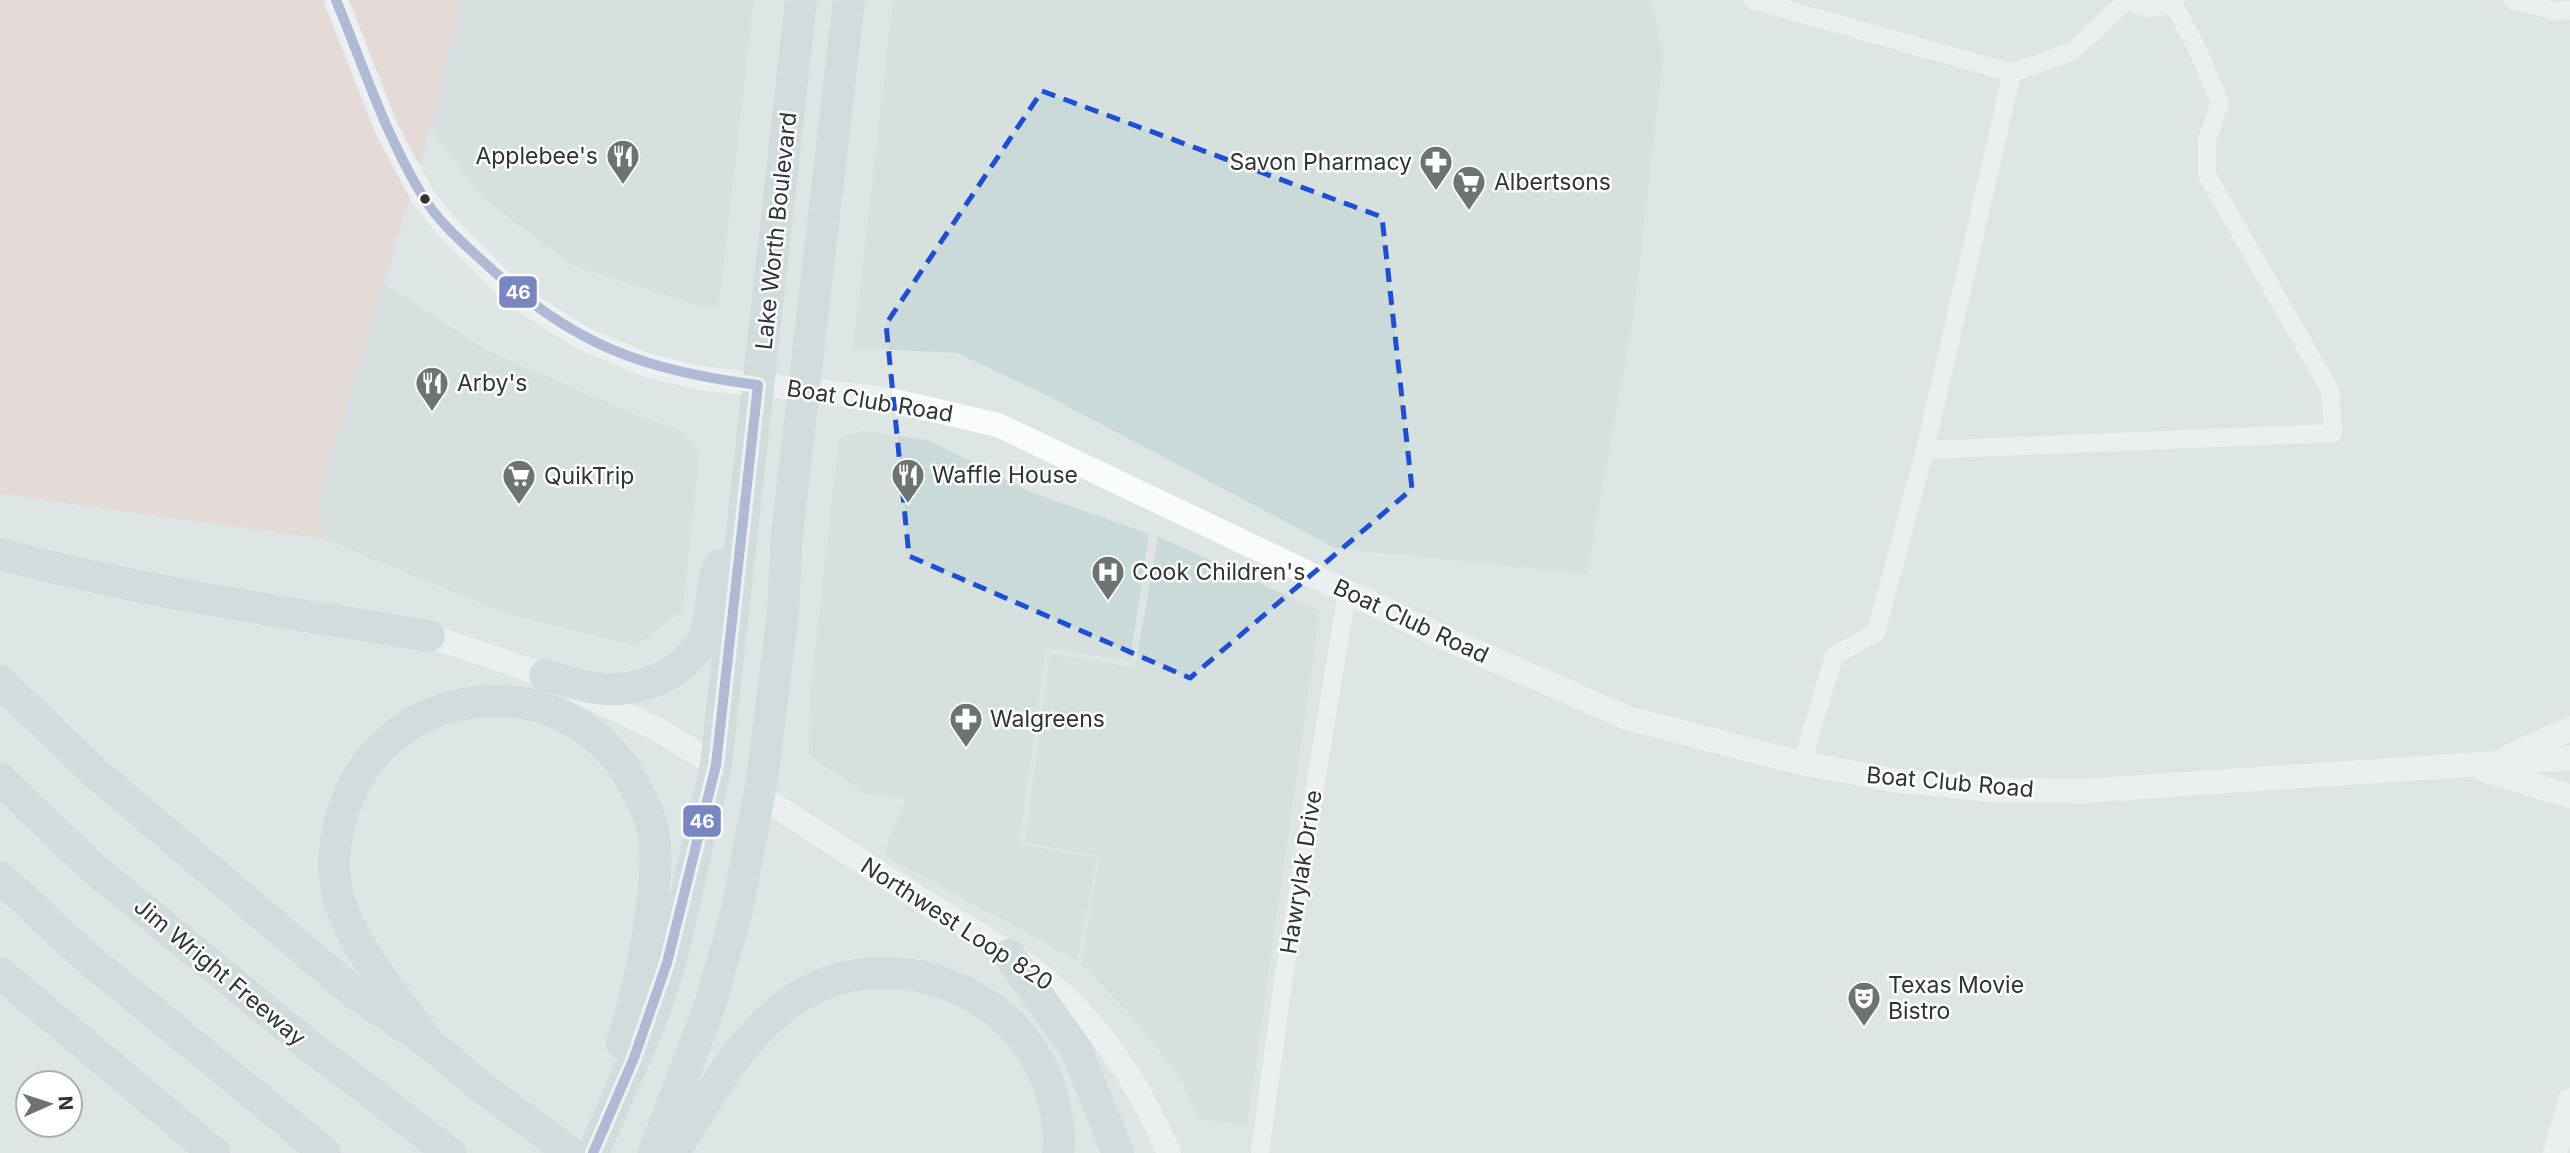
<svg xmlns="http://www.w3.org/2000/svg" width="2570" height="1153" font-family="Inter,sans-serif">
	<rect width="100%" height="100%" fill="#dee6e5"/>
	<g fill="#cadad8">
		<path d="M 463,0 L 754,0 L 719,306 L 699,306 L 571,265 L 483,198 L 431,129 Z"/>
		<path d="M 893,0 L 1650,0 L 1664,52 L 1633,321 L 1587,574 L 1335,548 L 1046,395 L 957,353 L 853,348 Z"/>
		<path d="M 383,283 L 487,351 L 638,416 L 680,430 L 700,450 L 683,610 L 636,646 L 507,614 L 324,539 L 318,501 Z"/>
		<path d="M 862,431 L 928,440 L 1031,492 L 1149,534 L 1130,661 L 1046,648 L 1019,844 L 1097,858 L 1077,960 L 883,855 L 906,798 L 864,793 L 809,755 L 810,692 L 839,438 Z"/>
		<path d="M 1158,536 L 1320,611 L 1247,1126 L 1199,1119 L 1181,1078 L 1129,1013 L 1081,964 L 1100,856 L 1025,842 L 1050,653 L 1135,668 Z"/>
	</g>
	<path fill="#eaceca" d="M 0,0 L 463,0 L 431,129 L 318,501 L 324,539 L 0,494 Z"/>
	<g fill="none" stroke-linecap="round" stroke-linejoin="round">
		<g stroke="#fafbfb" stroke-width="18">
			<path d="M 1753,0 L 2012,73"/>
			<path d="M 2129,0 C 2144,10 2161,10 2176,0"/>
			<path d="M 2513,0 L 2554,11 L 2570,10"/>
			<path d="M 1925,450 L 2333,433 L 2330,390 L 2207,175 L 2207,140 L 2220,102 L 2195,44 L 2172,3"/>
			<path d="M 1802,763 L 1834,656 L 1876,632 L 1925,450 L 2012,73 L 2073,51 L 2127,0"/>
			<path d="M 1260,1153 L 1282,989 L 1347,592"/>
		</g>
		<g stroke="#fafbfb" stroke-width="24">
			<path d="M 336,0 L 387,130 L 423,197 L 445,225 L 516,296 L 584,339 L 649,366 L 700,378 L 886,399 L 998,425 L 1440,636 L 1630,719 L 1802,763 L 1892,780 L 1992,790 L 2082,791 L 2570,758"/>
			<path d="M 429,636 L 545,675 L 662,732 L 716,765"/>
			<path d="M 2510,756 L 2570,729"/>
			<path d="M 2484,770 L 2570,796"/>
			<path d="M 760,796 C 818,833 876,871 935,908 C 977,934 1022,958 1059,991 C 1108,1036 1143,1092 1169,1153"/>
			<path d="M 2555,1153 L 2570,1100"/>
		</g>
		<g stroke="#c2d2d1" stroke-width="32">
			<path d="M 0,554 C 140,592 286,612 429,636"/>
			<path d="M 545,675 C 569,682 595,691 620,689 C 656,686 696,665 707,628 C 713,608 710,581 720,565"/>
			<path d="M 0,681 L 92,770 L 358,996 L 429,1043 L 479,1085 L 571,1153"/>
			<path d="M 0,779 L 92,867 L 312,1048 L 450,1153"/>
			<path d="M 0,877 L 85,956 L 325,1153"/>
			<path d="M 1009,955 L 1076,1049 L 1118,1153"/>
			<path d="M 0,973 L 214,1153"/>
			<path d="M 429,1043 C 398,999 355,952 339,900 C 331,871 334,840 343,811 C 384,681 565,660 632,781 C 641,798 651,816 654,835 C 661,890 639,989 622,1043"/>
			<path d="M 593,1153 L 651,1020 L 672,956 L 716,765 L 801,0"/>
			<path d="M 654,1153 L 711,1002 L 737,910 L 762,780 L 783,613 L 787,534 L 849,0"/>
			<path d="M 673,1153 C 710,1097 743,1028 803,994 C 896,940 1029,994 1053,1100 C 1057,1118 1061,1135 1058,1153"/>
		</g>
		<defs>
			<path id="bus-1" d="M 336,0 C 363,65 385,134 422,195 C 438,222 464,244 487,265 C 573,345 643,370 758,385 L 716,765 L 667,963 L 634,1058 L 593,1153"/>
		</defs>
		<use href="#bus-1" stroke="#fff" stroke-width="16"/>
		<use href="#bus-1" stroke="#7986c2" stroke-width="10"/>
	</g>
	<path d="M0 0H2570V1153H0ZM 1042,91 L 1382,217 L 1412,489 L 1190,678 L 909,556 L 886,324 Z" fill="#dee6e5" fill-opacity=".55" fill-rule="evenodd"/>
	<path fill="none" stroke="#1d4ed8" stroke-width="5" stroke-dasharray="14 9" stroke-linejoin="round" d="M 1042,91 L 1382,217 L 1412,489 L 1190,678 L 909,556 L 886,324 Z"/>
	<defs>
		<symbol id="restaurant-pin" viewBox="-11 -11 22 30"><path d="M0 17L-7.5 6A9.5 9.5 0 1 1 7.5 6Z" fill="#6d7372" stroke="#fff"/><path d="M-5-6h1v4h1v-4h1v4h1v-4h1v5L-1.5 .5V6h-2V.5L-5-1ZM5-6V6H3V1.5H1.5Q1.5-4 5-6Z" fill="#fff"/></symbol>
		<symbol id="pharmacy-pin" viewBox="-11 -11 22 30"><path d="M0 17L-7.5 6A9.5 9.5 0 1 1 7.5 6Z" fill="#6d7372" stroke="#fff"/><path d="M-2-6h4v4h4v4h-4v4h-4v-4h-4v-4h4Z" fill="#fff"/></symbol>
		<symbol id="supermarket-pin" viewBox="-11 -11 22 30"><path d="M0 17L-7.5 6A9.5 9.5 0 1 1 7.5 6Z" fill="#6d7372" stroke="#fff"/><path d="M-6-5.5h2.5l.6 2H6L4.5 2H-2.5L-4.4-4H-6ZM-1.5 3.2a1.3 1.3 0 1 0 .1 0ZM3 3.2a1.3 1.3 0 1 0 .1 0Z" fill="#fff"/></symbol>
		<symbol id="hospital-pin" viewBox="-11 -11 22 30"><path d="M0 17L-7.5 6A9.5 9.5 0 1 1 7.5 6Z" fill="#6d7372" stroke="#fff"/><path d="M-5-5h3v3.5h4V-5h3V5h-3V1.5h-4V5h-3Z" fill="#fff"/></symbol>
		<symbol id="theatre-pin" viewBox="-11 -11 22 30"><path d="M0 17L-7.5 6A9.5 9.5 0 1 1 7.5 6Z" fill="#6d7372" stroke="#fff"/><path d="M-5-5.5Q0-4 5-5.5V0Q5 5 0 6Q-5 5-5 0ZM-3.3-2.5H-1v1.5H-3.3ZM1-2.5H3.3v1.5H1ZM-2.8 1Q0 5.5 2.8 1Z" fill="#fff"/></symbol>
	</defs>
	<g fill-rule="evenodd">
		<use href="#restaurant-pin" x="604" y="137" width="38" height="52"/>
		<use href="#pharmacy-pin" x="1417" y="143" width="38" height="52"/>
		<use href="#supermarket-pin" x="1450" y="163" width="38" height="52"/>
		<use href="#restaurant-pin" x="413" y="364" width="38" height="52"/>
		<use href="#restaurant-pin" x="889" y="456" width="38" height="52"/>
		<use href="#supermarket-pin" x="500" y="457" width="38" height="52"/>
		<use href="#hospital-pin" x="1089" y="553" width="38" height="52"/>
		<use href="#pharmacy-pin" x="947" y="700" width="38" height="52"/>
		<use href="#theatre-pin" x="1845" y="979" width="38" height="52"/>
	</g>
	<circle fill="#303534" stroke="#fff" stroke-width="2.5" cx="425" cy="199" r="6"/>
	<g text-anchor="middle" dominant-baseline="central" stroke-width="5" stroke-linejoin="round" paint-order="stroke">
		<g font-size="23" fill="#303534" stroke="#fff" text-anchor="start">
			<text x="598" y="156" text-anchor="end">Applebee's</text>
			<text x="1412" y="162" text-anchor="end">Savon Pharmacy</text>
			<text x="1494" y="182">Albertsons</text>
			<text x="457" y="383">Arby's</text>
			<text x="932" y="475">Waffle House</text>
			<text x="544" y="476">QuikTrip</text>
			<text x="1132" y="572">Cook Children's</text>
			<text x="990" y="719">Walgreens</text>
			<text x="1888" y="985">Texas Movie<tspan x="1888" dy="26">Bistro</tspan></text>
		</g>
		<g font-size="23" fill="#303534" stroke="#fff">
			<text transform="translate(776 231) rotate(-84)">Lake Worth Boulevard</text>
			<text transform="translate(870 401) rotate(9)">Boat Club Road</text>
			<text transform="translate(1411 621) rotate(25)">Boat Club Road</text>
			<text transform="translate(1950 782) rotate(5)">Boat Club Road</text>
			<text transform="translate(1301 872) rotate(-81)">Hawrylak Drive</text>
			<text transform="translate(957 924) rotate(33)">Northwest Loop 820</text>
			<text transform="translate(220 972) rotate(40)">Jim Wright Freeway</text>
		</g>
	</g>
	<g stroke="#fff" stroke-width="2.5">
		<rect x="498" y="275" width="40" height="34" rx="7" fill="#7986c2"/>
		<rect x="682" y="804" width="40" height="34" rx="7" fill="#7986c2"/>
	</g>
	<g font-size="19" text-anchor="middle" font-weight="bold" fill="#fff">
		<text x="518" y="299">46</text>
		<text x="702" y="828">46</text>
	</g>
	<g transform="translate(49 1104) rotate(87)"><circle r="33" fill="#ffffff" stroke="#acaeae" stroke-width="2"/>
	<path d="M0-5L12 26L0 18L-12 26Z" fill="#6d7372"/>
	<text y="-10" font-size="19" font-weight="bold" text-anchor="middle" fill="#303534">N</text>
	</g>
</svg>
